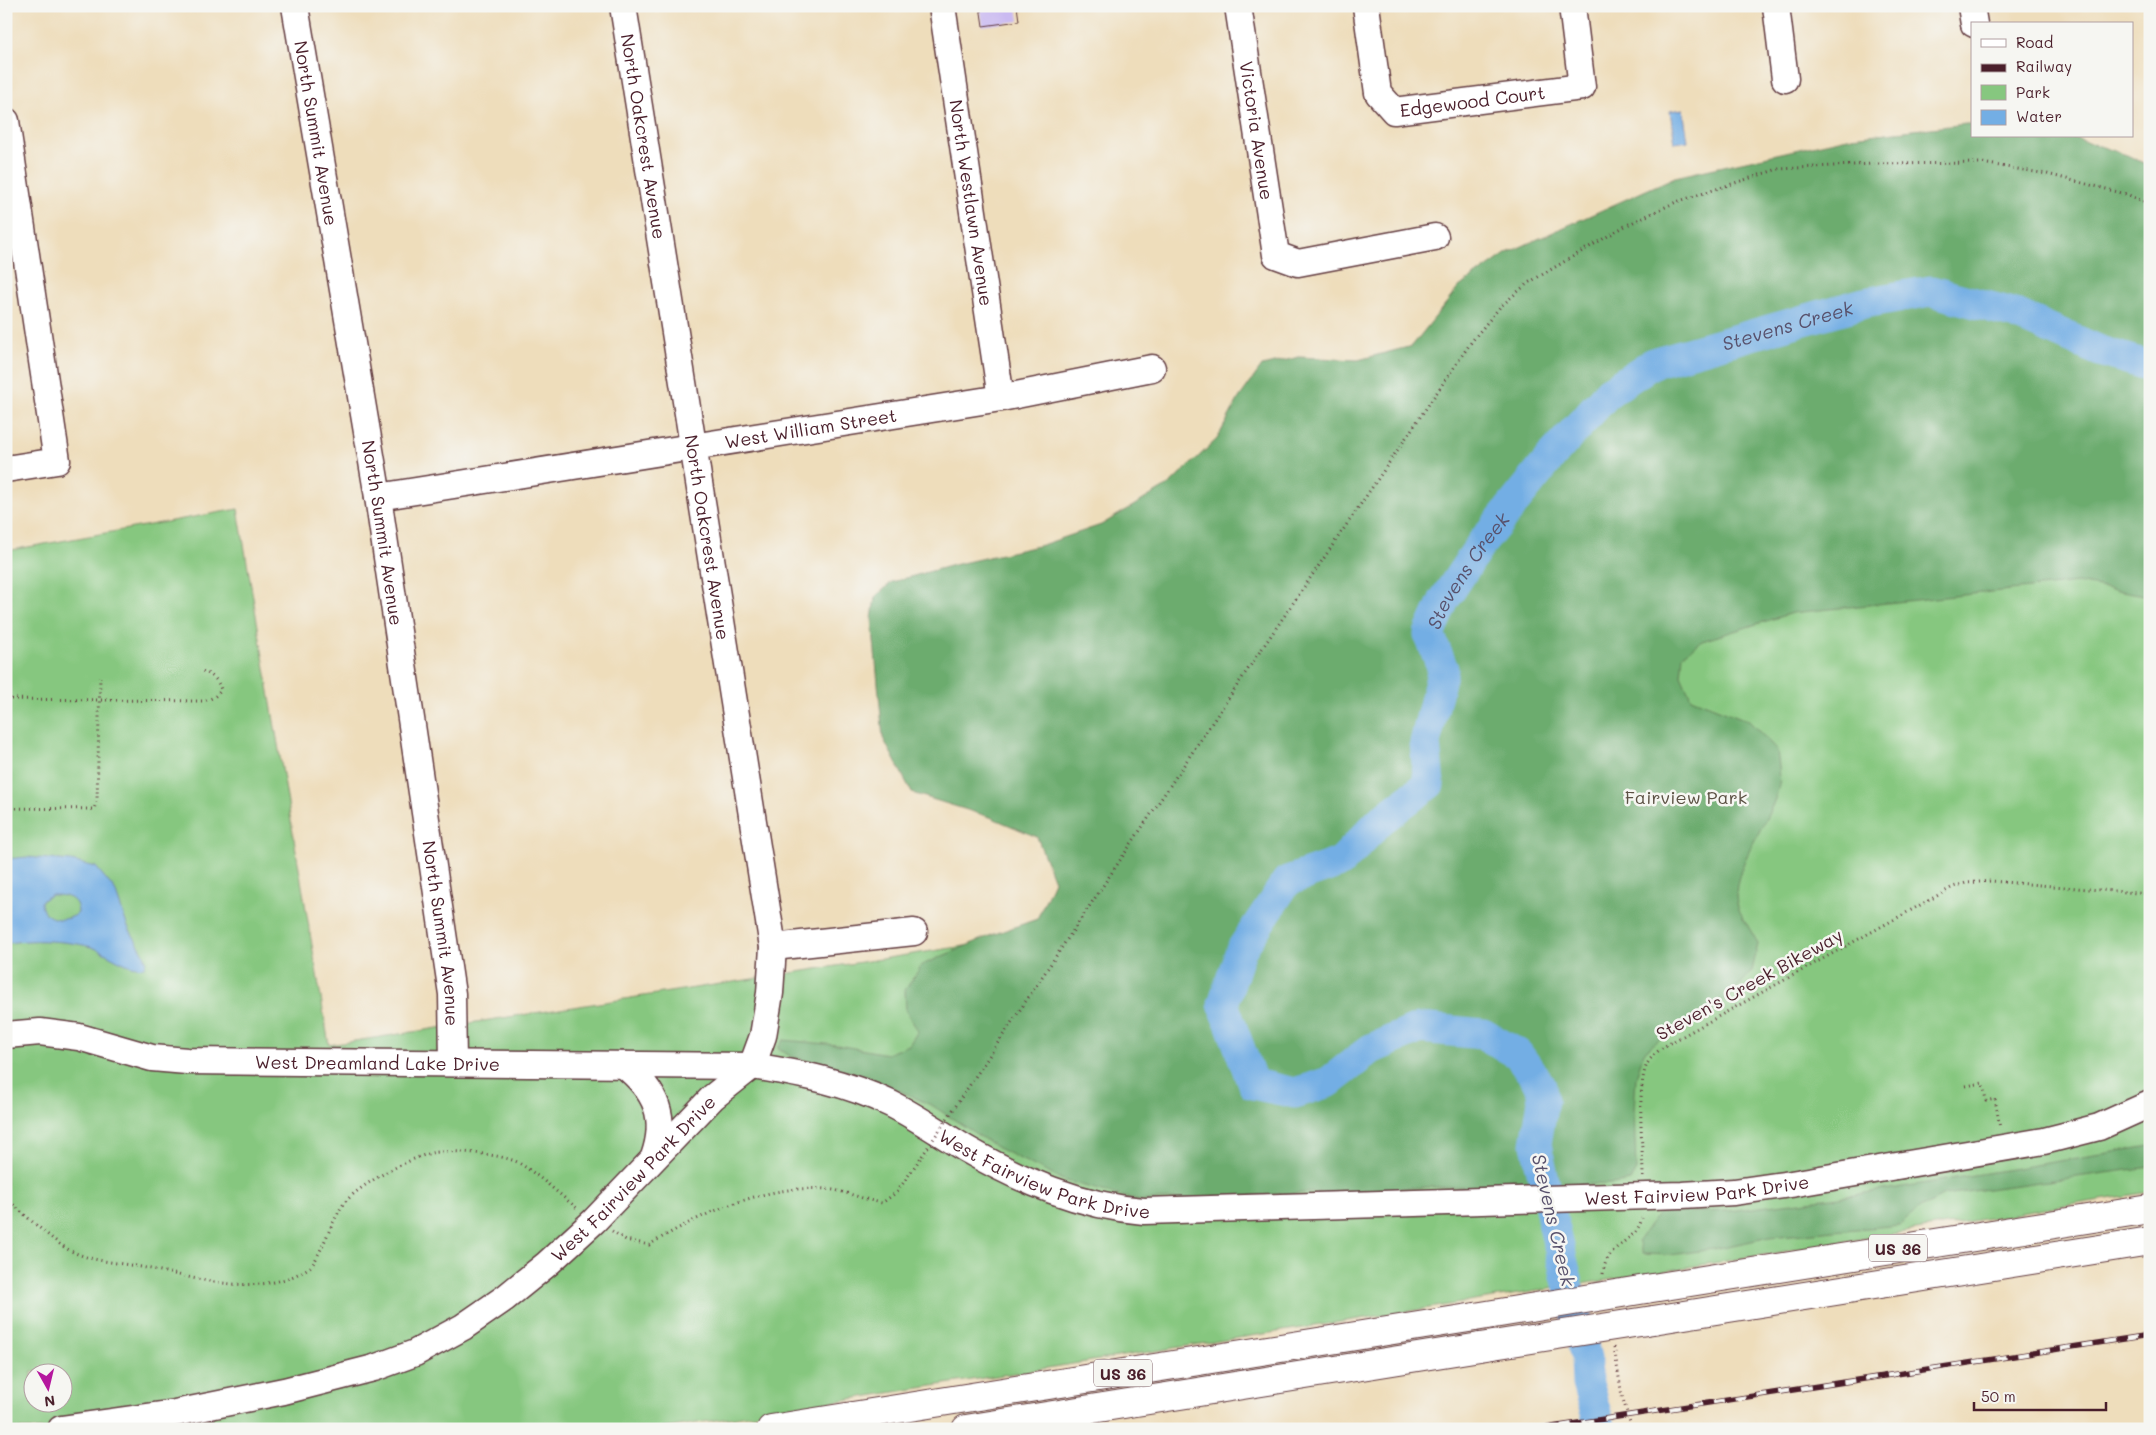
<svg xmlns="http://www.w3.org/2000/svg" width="2156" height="1435" font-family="Mali,sans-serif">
	<rect width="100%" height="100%" fill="#f6f6f2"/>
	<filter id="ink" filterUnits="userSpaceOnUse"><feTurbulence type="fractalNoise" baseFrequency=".02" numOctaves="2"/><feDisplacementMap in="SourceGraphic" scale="10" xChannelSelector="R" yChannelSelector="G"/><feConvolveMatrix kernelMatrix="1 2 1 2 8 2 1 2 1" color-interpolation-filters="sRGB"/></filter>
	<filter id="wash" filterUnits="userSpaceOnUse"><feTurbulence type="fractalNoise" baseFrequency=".0096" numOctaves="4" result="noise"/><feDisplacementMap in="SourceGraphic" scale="20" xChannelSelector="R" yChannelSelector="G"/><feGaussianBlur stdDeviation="1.12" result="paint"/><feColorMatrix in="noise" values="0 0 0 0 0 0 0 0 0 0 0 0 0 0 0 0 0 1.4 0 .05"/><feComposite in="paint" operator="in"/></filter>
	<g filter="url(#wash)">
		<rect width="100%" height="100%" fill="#edb"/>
		<path fill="#86c77f" stroke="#687355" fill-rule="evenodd" d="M 2150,179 L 2150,1192 L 1646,1274 L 659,1429 L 6,1429 L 6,551 L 238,509 L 329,1045 L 1035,935 ZM 32,1372 L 62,1372 L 62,1402 L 32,1402 Z"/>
		<g fill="#6cac6e" stroke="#5b664c">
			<path d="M 1966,124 L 1972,124 L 1972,136 L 2069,136 L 2127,155 L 2150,166 L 2150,596 L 2077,583 L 1792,613 L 1702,641 L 1683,655 L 1681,675 L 1691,698 L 1749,721 L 1777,750 C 1778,761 1781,774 1779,785 C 1773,820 1726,872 1738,907 C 1742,918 1753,933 1758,944 L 1752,971 L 1728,998 L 1703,1016 L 1664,1036 L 1644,1052 L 1636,1077 L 1634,1110 L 1636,1170 L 1630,1181 L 1613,1184 L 1428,1187 L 1139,1201 L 1063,1180 L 998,1148 L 933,1106 L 872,1078 L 790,1056 L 778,1048 L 783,1040 L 837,1045 L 887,1054 L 909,1045 L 918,1031 L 906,1011 L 905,990 L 922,965 L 989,936 L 1037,919 L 1054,881 L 1037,837 L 990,817 L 912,793 L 883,738 L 872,619 L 875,597 L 892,582 L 953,565 L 1042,545 L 1101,525 L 1170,484 L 1217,439 L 1239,398 L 1262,366 L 1299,357 L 1358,360 L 1412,346 L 1459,287 L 1507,253 L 1675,177 L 1852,137 Z"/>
			<path d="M 2150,1146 L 2150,1167 L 1944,1195 L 1920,1208 L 1900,1225 L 1770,1237 L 1714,1249 L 1670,1255 L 1643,1254 L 1638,1241 L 1658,1213 L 1729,1211 L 1848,1196 Z"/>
		</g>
		<g fill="#73aee4" stroke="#5e6688" fill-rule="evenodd">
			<path d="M 1683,109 L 1688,141 L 1675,143 L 1670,111 Z"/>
			<path d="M 27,857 L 71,861 L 96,867 L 115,890 L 127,925 L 144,954 L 146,961 L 144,967 C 130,970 107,953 94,948 C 75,941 26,938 6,944 L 6,859 ZM 51,895 C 64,895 78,896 78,913 C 66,924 40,920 41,901 Z"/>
		</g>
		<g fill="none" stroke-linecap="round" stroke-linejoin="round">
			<path stroke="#73aee4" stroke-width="31" id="s1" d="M 1601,1429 L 1587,1384 L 1586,1358 L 1553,1222 L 1536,1144 L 1543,1101 L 1541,1086 L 1518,1054 L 1483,1034 L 1420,1028 L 1371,1049 L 1329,1082 L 1295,1093 L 1253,1084 L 1223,1004 L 1241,950 L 1287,881 L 1341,862 L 1380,821 L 1429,784 L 1425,743 L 1443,669 L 1429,634 L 1444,600 L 1481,544 L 1556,451 L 1609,392 L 1653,363 L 1864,303 L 1931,291 L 2016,314 L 2100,351 L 2150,366"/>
		</g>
		<g id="blocks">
			<path fill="#cabaf1" d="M 980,6 L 1017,6 L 1019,21 L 983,26 Z"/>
		</g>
	</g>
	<g filter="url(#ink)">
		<use href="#blocks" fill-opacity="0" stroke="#633c41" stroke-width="1"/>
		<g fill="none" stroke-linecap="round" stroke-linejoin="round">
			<defs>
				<g id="minor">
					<path id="s2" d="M 295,6 L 378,497 L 452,994 L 453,1062"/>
					<path id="s3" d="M 623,6 L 773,947 L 770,993 L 763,1036 L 752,1066"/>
					<path id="s4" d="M 942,6 L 1001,398"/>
					<path id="s5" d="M 1238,6 L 1276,255 L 1298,263 L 1435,237"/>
					<path id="s6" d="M 1366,6 L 1378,93 L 1394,111 L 1582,87 L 1572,6"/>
					<path d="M 1776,6 L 1785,79"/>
					<path d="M 1971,6 L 1974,24"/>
					<path d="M 6,121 L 57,461 L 6,469"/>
					<path id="s7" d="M 378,497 L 1001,398 L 1152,368"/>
					<path d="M 773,947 L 914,932"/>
					<path id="s8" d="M 6,1035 L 40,1032 L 79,1037 L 152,1058 L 187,1061 L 752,1066 C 803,1074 845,1082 891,1104 C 917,1117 941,1134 966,1149 C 1022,1181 1080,1206 1144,1211 L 1682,1195 L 1734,1192 L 1791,1184 L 2044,1141 L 2099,1127 L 2150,1104"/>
					<path d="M 624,1065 C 656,1091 668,1117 654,1157"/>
					<path id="s9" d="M 61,1429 L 175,1413 L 284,1391 L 374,1368 L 415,1353 L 463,1327 L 505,1298 L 547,1264 L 594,1221 L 713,1097 L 752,1066"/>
				</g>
				<g id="major">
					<path d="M 1646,1289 L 2150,1209"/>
					<path d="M 1653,1320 L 2150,1241"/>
					<path d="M 771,1429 L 1475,1317"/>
					<path d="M 966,1429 L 1480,1347"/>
				</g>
			</defs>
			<use href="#minor" stroke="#633c41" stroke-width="29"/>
			<use href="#major" stroke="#633c41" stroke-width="30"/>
			<g stroke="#633c41" stroke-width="3" stroke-dasharray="1 4" stroke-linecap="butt">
				<path d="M 6,699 L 203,701 C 211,699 216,697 221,690 C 218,679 212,675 202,671"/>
				<path d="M 6,808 L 94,809 L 97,800 L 100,677"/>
				<path d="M 1966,1086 L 1983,1083 L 1986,1101 L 1995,1099 L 2000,1128"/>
				<path d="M 953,1110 L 1242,678 L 1472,341 L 1500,307 L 1528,283 L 1625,226 L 1676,202 L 1778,169 L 1872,164 L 1982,163 L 2047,174 L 2126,194 L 2150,204"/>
				<path d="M 1643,1177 C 1643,1149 1636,1088 1647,1064 C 1651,1057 1657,1052 1663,1047 L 1953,887 L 1966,883 L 1991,881 L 2150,894"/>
				<path d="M 6,1198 C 23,1213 52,1241 71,1251 C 93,1262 117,1262 141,1267 C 195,1277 260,1301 310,1267 C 318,1262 334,1214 346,1201 C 364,1182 406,1160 431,1153 C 449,1149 501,1154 517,1162 C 535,1172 560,1195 577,1208"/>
				<path d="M 612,1231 L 626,1240 L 649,1245 C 702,1213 771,1181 834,1190 C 849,1193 866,1200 882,1203 L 897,1192 L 922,1156"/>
				<path d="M 1603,1274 C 1606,1242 1636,1244 1642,1218"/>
				<path d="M 1614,1347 L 1622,1396 L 1632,1429"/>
			</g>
			<use href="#minor" stroke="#fff" stroke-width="26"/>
			<use href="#major" stroke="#fff" stroke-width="28"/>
			<defs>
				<path id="rail" d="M 1539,1429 L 2150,1335"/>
			</defs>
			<use href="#rail" stroke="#4a1f2b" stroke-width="5.5"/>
			<use href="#rail" stroke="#f6f6f2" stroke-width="4" stroke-dasharray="11" stroke-linecap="butt"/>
			<defs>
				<g id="major-bridge">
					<path d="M 1475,1317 L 1646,1289"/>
					<path d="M 1480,1347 L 1653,1320"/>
				</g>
			</defs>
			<use href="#major-bridge" stroke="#633c41" stroke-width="30" stroke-linecap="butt"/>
			<path stroke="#633c41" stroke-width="3" stroke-dasharray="1 4" stroke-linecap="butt" d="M 922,1156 L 953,1110"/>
			<use href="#major-bridge" stroke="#fff" stroke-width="28"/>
		</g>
	</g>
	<g text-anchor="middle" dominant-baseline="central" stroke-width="5" stroke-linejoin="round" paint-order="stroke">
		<g fill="#f6f6f2" stroke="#7e6067" stroke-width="1">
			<rect x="1869" y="1234.5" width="58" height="27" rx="4"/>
			<rect x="1094" y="1359.5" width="58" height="27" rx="4"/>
		</g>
		<g font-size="16" font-weight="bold" fill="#4a1f2b">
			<text x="1898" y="1248">US 36</text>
			<text x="1123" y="1373">US 36</text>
		</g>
		<g font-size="18" fill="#4a1f2b" stroke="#f6f6f2">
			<text stroke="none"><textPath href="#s6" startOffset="191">Edgewood Court</textPath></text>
			<text stroke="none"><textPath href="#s5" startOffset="126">Victoria Avenue</textPath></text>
			<text stroke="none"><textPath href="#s2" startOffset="129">North Summit Avenue</textPath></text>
			<text stroke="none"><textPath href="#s3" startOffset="132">North Oakcrest Avenue</textPath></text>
			<text stroke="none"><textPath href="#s4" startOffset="199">North Westlawn Avenue</textPath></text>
			<text stroke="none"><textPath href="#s7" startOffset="438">West William Street</textPath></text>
			<text stroke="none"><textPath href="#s2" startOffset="534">North Summit Avenue</textPath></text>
			<text stroke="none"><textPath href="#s3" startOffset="538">North Oakcrest Avenue</textPath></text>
			<text stroke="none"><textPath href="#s2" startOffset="939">North Summit Avenue</textPath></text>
			<text transform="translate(1749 984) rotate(-29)">Steven's Creek Bikeway</text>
			<text stroke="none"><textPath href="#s8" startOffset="375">West Dreamland Lake Drive</textPath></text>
			<text stroke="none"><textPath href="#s8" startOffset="1065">West Fairview Park Drive</textPath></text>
			<text stroke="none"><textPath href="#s9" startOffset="644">West Fairview Park Drive</textPath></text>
			<text stroke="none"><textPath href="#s8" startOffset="1725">West Fairview Park Drive</textPath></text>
		</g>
		<g font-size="18" fill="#5c5144" stroke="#f6f6f2">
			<text x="1686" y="797">Fairview Park</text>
		</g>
		<g font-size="19" font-style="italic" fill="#58516c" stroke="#f6f6f2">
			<text stroke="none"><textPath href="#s1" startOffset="1731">Stevens Creek</textPath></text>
			<text stroke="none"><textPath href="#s1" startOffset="1310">Stevens Creek</textPath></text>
			<text transform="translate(1554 1220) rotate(77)">Stevens Creek</text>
		</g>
	</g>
	<rect width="2156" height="1435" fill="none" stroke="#f6f6f2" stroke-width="25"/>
	<rect x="1971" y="22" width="162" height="115" fill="#f6f6f2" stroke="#b1a0a2"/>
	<rect x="1981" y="39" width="25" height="8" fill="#ffffff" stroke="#b1a0a2"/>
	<text x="2016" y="48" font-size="15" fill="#4a1f2b">Road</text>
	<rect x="1981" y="64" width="25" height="8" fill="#4a1f2b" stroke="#b1a0a2"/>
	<text x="2016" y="72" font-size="15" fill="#4a1f2b">Railway</text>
	<rect x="1981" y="85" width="25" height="15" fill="#86c77f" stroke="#b1a0a2"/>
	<text x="2016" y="98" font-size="15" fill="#4a1f2b">Park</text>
	<rect x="1981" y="110" width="25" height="15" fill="#73aee4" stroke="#b1a0a2"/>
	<text x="2016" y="122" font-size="15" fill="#4a1f2b">Water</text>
	<g transform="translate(48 1388) rotate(172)"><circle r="24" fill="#f6f6f2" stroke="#b1a0a2"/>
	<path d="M0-4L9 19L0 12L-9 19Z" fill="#b5179e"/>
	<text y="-8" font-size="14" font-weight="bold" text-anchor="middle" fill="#4a1f2b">N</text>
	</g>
	<path d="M1974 1402v8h132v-8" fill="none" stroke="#4a1f2b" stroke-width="2.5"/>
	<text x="1981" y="1402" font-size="15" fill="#4a1f2b" stroke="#f6f6f2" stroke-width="4" paint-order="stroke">50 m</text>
</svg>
